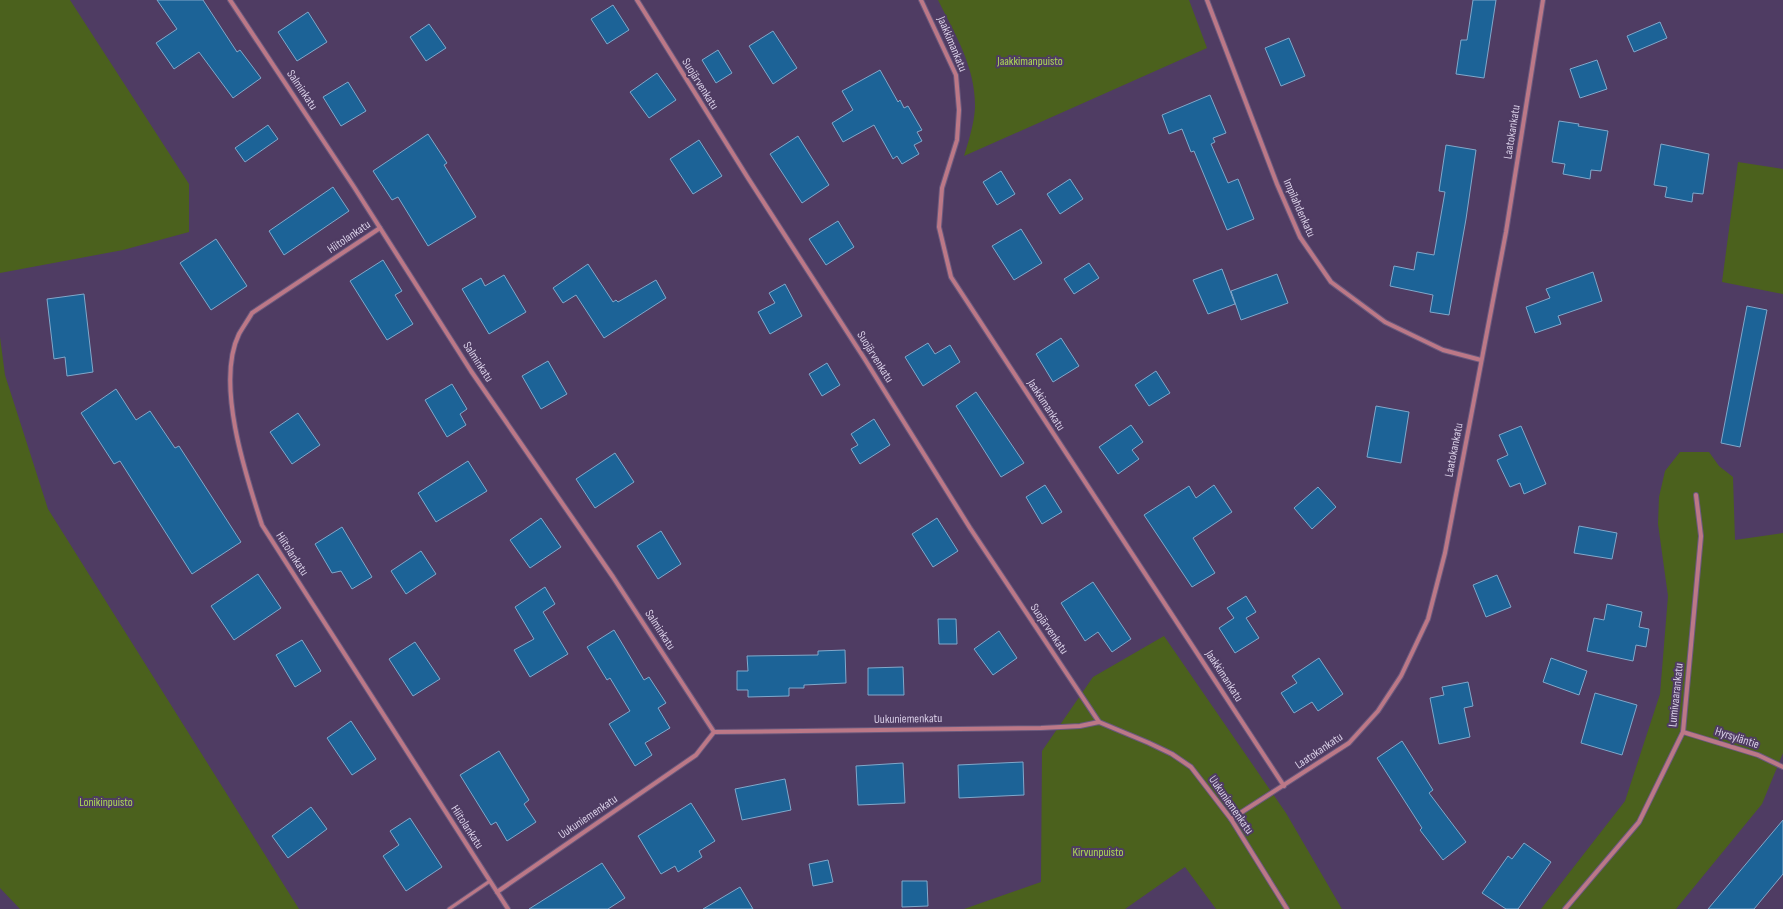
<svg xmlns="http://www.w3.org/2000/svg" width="1783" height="909" font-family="'Sofia Sans Condensed',sans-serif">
	<rect width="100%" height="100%" fill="#4f3c63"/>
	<g fill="#4b611d">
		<path d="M 0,0 L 70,0 L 189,184 L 189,232 L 123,250 L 0,273 Z"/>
		<path d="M 938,0 L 1189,0 L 1207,48 L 964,156 C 969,140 974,124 975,108 C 976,68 955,34 938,0 Z"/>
		<path d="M 1738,162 L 1783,169 L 1783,294 L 1722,282 Z"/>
		<path d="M 0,337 L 5,375 L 48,509 L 299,909 L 20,909 L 0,888 Z"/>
		<path d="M 1680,452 L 1709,452 L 1719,466 L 1733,477 L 1735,540 L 1783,533 L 1783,753 L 1762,804 L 1676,909 L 1541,909 L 1625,801 L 1660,694 L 1668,596 L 1658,524 L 1659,497 L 1665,471 Z"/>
		<path d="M 1164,636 L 1286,813 L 1342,909 L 1216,909 L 1185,867 L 1125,909 L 964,909 L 1041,882 L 1042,751 L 1093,677 Z"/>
	</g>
	<g fill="#1c6397" stroke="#80a8cb">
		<path d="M 157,0 L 203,0 L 237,52 L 240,50 L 261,78 L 233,98 L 199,52 L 174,69 L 156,43 L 177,29 Z"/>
		<path d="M 1473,0 L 1496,0 L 1484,78 L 1456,74 L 1461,40 L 1467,40 Z"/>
		<path d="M 613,5 L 629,30 L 607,44 L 591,19 Z"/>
		<path d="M 308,12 L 327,42 L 297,61 L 278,32 Z"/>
		<path d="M 1660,22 L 1667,38 L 1634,52 L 1627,36 Z"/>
		<path d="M 429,24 L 446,48 L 426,61 L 410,37 Z"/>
		<path d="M 773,31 L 797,68 L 773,84 L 749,46 Z"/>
		<path d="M 1289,38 L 1305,76 L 1281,86 L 1265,48 Z"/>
		<path d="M 718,50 L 732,73 L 716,83 L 702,60 Z"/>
		<path d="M 1597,60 L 1607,89 L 1580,98 L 1570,69 Z"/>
		<path d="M 880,70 L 898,102 L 900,100 L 904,108 L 908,106 L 922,130 L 917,132 L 922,141 L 914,145 L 919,154 L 902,164 L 897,156 L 893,159 L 874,125 L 843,142 L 832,123 L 853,110 L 842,91 Z"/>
		<path d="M 657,73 L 676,100 L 649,118 L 630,92 Z"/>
		<path d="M 348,82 L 366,111 L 341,126 L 323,97 Z"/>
		<path d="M 1210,95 L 1226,133 L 1213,138 L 1215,142 L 1211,144 L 1228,183 L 1238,179 L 1254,219 L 1227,230 L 1194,151 L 1191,152 L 1182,129 L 1169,134 L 1162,115 Z"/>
		<path d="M 1559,121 L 1579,124 L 1578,126 L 1608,131 L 1601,171 L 1591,170 L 1590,179 L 1563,174 L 1565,164 L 1552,162 Z"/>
		<path d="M 268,125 L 278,139 L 245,162 L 235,148 Z"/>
		<path d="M 428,134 L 447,163 L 444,165 L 476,217 L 428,246 L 398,197 L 392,200 L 373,171 Z"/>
		<path d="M 798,136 L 829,185 L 802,203 L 770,154 Z"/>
		<path d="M 699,140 L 722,176 L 693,194 L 670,159 Z"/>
		<path d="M 1661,144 L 1709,154 L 1703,194 L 1693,193 L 1692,202 L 1665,197 L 1667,187 L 1654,185 Z"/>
		<path d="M 1446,145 L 1476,150 L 1466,219 L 1449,315 L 1430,312 L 1433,295 L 1390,286 L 1394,266 L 1414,270 L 1417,252 L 1434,255 L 1445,192 L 1439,191 Z"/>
		<path d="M 1001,171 L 1015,194 L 997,205 L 983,182 Z"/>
		<path d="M 1070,179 L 1083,199 L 1060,214 L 1047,194 Z"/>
		<path d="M 333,187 L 349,211 L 284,255 L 269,231 Z"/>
		<path d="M 838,221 L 854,247 L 826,265 L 809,239 Z"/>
		<path d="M 1021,229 L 1042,263 L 1014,280 L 992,246 Z"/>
		<path d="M 216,239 L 247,286 L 211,310 L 180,263 Z"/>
		<path d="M 383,260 L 402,291 L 395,295 L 413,324 L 387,340 L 350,281 Z"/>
		<path d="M 1089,263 L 1099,278 L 1074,294 L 1064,279 Z"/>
		<path d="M 588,264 L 613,302 L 616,300 L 618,302 L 656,280 L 666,298 L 604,338 L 576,295 L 563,303 L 553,288 Z"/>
		<path d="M 1222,269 L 1235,304 L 1208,314 L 1193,280 Z"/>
		<path d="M 1593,272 L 1602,301 L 1558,316 L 1561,324 L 1535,333 L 1526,307 L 1550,298 L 1546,289 Z"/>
		<path d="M 1277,274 L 1288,303 L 1241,320 L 1231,291 Z"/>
		<path d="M 504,275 L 526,312 L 489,334 L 462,289 L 481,278 L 485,286 Z"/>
		<path d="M 785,284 L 802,316 L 770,334 L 758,312 L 775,303 L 769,293 Z"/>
		<path d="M 84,294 L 93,372 L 67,376 L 65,357 L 54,359 L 47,299 Z"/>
		<path d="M 1747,306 L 1767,310 L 1740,447 L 1721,443 Z"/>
		<path d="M 1061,338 L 1079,366 L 1053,382 L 1036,354 Z"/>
		<path d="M 928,343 L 935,354 L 950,345 L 960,362 L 923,386 L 905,357 Z"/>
		<path d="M 548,361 L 567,394 L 541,409 L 522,376 Z"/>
		<path d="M 827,363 L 840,385 L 822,396 L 809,374 Z"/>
		<path d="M 1156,371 L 1170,393 L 1149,406 L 1135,385 Z"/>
		<path d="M 452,384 L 467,409 L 460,414 L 466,425 L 447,437 L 425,400 Z"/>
		<path d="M 116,389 L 136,420 L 150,411 L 175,448 L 179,446 L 241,542 L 192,574 L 120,461 L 114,464 L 81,413 Z"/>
		<path d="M 976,392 L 1024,463 L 1001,477 L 956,406 Z"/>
		<path d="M 1376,406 L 1409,412 L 1401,463 L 1367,457 Z"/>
		<path d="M 298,413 L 320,445 L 292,464 L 270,432 Z"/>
		<path d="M 874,419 L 890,445 L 860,464 L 851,449 L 858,445 L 851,434 Z"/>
		<path d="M 1131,425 L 1143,442 L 1132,450 L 1139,459 L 1118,474 L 1099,447 Z"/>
		<path d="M 1521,426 L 1546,484 L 1524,494 L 1520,483 L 1510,487 L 1497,460 L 1508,455 L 1499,435 Z"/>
		<path d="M 615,453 L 634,482 L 595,508 L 576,479 Z"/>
		<path d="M 468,461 L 487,491 L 436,522 L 418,493 Z"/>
		<path d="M 1045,485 L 1062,512 L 1042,524 L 1026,497 Z"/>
		<path d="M 1214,485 L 1232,512 L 1193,538 L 1215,573 L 1192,587 L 1144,515 L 1189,486 L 1196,498 Z"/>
		<path d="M 1318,487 L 1336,507 L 1312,529 L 1294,508 Z"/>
		<path d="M 541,518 L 561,547 L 530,568 L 510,540 Z"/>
		<path d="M 937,518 L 958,551 L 933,567 L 912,534 Z"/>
		<path d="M 1579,526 L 1617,533 L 1612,559 L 1574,553 Z"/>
		<path d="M 342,527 L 372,577 L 352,589 L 341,571 L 332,573 L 315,544 Z"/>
		<path d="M 661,531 L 681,564 L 658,579 L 637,546 Z"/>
		<path d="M 421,551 L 436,574 L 406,594 L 391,571 Z"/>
		<path d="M 258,574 L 281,608 L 234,640 L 211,606 Z"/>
		<path d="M 1497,575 L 1511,607 L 1486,617 L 1473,585 Z"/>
		<path d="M 1093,582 L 1131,639 L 1112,652 L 1098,632 L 1085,641 L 1061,603 Z"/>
		<path d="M 545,587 L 555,604 L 543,612 L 568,654 L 530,677 L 514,650 L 534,639 L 515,607 Z"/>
		<path d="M 1246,596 L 1256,612 L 1246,618 L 1259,638 L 1235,653 L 1219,628 L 1234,618 L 1227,608 Z"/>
		<path d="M 1607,604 L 1642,612 L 1639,627 L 1649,629 L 1646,647 L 1636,645 L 1633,661 L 1587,651 L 1594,618 L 1604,620 Z"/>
		<path d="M 938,619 L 956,619 L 957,644 L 939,644 Z"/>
		<path d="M 614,630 L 644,680 L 649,677 L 666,703 L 658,708 L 670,728 L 645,743 L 652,755 L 635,766 L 609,724 L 630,711 L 610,678 L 607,680 L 587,647 Z"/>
		<path d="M 999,631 L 1017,658 L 993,675 L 974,649 Z"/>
		<path d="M 302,640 L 321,671 L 295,687 L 276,655 Z"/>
		<path d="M 415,642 L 440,679 L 413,696 L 389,659 Z"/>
		<path d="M 845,650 L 846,683 L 804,685 L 804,688 L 789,688 L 789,696 L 748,697 L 748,690 L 737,690 L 737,671 L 748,671 L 747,656 L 818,655 L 818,651 Z"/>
		<path d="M 1319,658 L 1343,694 L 1318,711 L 1312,702 L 1294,713 L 1281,693 L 1297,683 L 1292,676 Z"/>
		<path d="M 1551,658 L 1587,671 L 1579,695 L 1543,682 Z"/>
		<path d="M 903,667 L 904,695 L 868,695 L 868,668 Z"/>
		<path d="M 1468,682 L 1473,706 L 1464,708 L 1470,737 L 1439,744 L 1430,698 L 1444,695 L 1442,687 Z"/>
		<path d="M 1595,693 L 1637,705 L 1622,755 L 1581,743 Z"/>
		<path d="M 351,721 L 376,759 L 352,775 L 327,738 Z"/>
		<path d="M 1402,741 L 1433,790 L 1429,793 L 1466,842 L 1443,860 L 1420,830 L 1422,828 L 1377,758 Z"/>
		<path d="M 499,751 L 529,800 L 524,804 L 536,822 L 507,841 L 496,822 L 491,825 L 460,775 Z"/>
		<path d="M 1023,762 L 1024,795 L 959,798 L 958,765 Z"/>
		<path d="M 903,763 L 905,803 L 858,805 L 856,766 Z"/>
		<path d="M 785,779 L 791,810 L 742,820 L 735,789 Z"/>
		<path d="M 691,803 L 715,841 L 699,851 L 702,857 L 678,872 L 675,866 L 661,874 L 638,836 Z"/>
		<path d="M 311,807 L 327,829 L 288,858 L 272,836 Z"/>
		<path d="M 410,818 L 442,867 L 406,891 L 383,856 L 399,845 L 390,831 Z"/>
		<path d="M 1783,820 L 1783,874 L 1754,909 L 1708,909 Z"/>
		<path d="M 1524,843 L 1551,862 L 1518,909 L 1506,909 L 1482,893 L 1508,856 L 1512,859 Z"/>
		<path d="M 828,860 L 833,882 L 813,886 L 809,864 Z"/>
		<path d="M 602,863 L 625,898 L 608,909 L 529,909 Z"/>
		<path d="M 902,881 L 927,881 L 928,906 L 902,907 Z"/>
		<path d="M 740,887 L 753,909 L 703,909 Z"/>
	</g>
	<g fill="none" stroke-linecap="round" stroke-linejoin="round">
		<defs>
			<path id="service" d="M 449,909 L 490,881"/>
			<g id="minor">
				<path d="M 230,0 L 354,187 L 471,371 L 613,577 L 714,732"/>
				<path d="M 637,0 L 748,178 L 864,358 L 970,528 L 1099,722"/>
				<path d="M 921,0 L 956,75 L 959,110 L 957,140 L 942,188 L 939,227 L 951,277 L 1284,786"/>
				<path d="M 1207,0 L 1277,184 L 1300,237 L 1331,282 L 1385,322 L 1443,350 L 1481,360"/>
				<path d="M 380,228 L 252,313 C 248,320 243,327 239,334 C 215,383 246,476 262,525 L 508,909"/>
				<path d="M 1683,732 L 1758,755 L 1783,767"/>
				<path d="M 1231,819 L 1349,743 L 1378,711 L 1401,676 L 1428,619 L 1445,553 L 1506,232 L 1543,0"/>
				<path d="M 497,892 L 696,755 L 714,732 L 1041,728 L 1080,726 L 1099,722 L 1149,743 L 1172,754 L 1191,767 L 1231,819 L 1287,909"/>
				<path d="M 1565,909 L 1639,822 L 1683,732 L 1701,536 L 1696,495"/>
			</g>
		</defs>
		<use href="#service" stroke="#6a597d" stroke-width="5"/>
		<use href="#minor" stroke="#6a597d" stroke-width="6"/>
		<use href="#service" stroke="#bc7887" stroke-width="3"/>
		<use href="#minor" stroke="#bc7887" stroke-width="4"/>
	</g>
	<g text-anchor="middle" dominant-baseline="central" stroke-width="4" stroke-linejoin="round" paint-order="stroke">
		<g font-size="12" fill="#d7cde5" stroke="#4f3c63">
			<text transform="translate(952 44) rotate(67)">Jaakkimankatu</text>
			<text transform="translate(700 84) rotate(58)">Suojärvenkatu</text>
			<text transform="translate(302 90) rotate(56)">Salminkatu</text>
			<text transform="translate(1512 132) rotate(-81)">Laatokankatu</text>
			<text transform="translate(1299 208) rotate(66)">Impilahdenkatu</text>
			<text transform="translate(349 237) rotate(-34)">Hiitolankatu</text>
			<text transform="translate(875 357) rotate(58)">Suojärvenkatu</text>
			<text transform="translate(478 362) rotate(57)">Salminkatu</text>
			<text transform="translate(1046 405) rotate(57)">Jaakkimankatu</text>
			<text transform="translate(1454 450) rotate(-79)">Laatokankatu</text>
			<text transform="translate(292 554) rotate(57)">Hiitolankatu</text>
			<text transform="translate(1049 629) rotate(56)">Suojärvenkatu</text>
			<text transform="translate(660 630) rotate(57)">Salminkatu</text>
			<text transform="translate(1224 676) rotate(57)">Jaakkimankatu</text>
			<text transform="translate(1676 695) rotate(-84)">Lumivaarankatu</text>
			<text transform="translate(908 719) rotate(-1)">Uukuniemenkatu</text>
			<text transform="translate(1737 738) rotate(18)">Hyrsyläntie</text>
			<text transform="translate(1319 751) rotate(-34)">Laatokankatu</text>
			<text transform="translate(1231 805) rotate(55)">Uukuniemenkatu</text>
			<text transform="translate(588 817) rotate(-34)">Uukuniemenkatu</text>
			<text transform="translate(467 827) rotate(57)">Hiitolankatu</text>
		</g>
		<g font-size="12" fill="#aed956" stroke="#4f3c63">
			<text x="1030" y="61">Jaakkimanpuisto</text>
			<text x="106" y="802">Lonikinpuisto</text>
			<text x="1098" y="852">Kirvunpuisto</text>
		</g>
	</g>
</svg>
